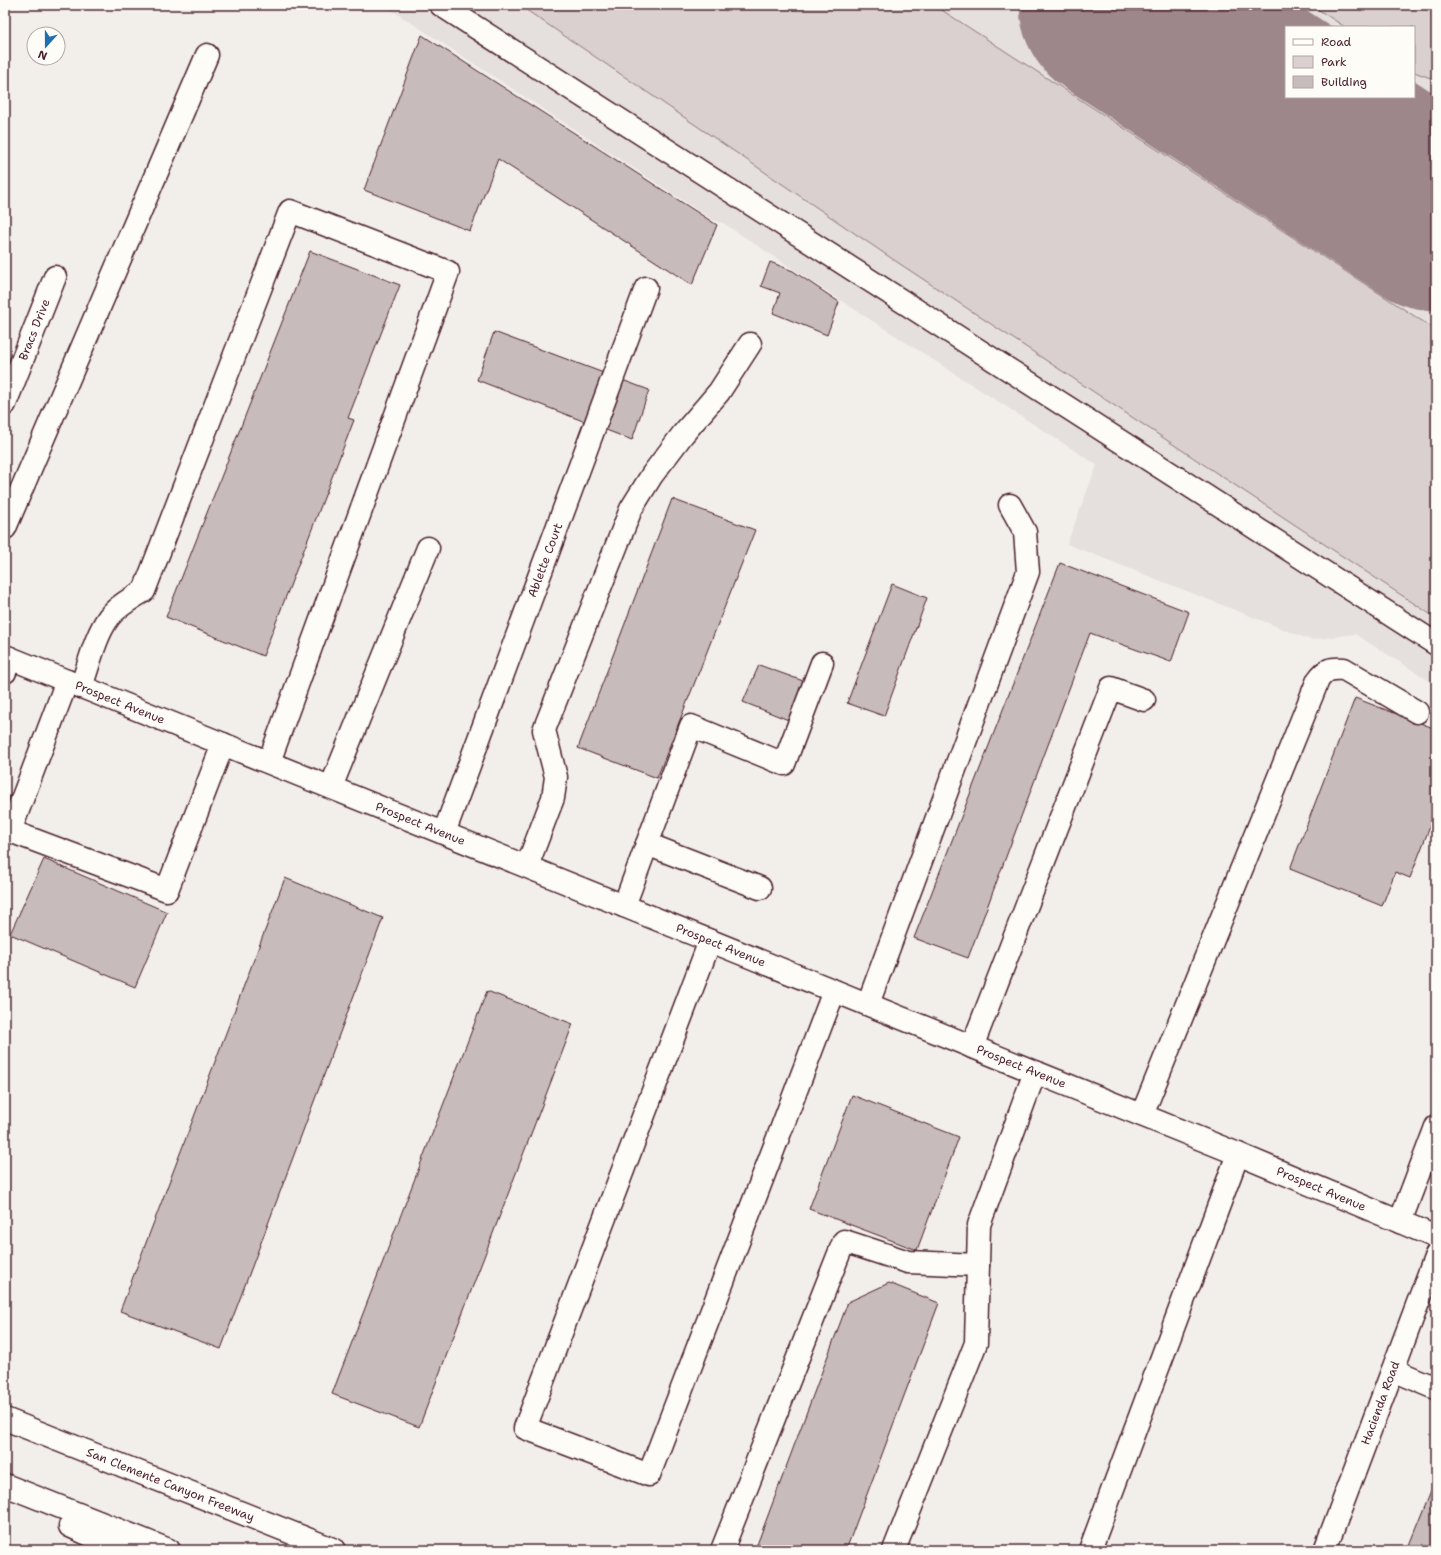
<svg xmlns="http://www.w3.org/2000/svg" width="1441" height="1555" font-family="'Shantell Sans',sans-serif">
	<rect width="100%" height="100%" fill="#f2efeb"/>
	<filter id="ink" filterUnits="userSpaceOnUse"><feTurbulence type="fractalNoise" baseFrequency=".025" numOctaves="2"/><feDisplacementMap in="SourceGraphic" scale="8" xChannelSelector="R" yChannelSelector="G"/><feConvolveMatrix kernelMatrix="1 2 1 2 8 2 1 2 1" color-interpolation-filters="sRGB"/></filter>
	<g filter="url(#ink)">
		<path fill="#e5dfdd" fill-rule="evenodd" d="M 384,5 L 1436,5 L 1436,685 L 1355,634 L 1311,640 L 1067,544 L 1097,465 L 840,300 L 723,223 L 713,220 ZM 1286,27 L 1414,27 L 1414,97 L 1286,97 Z"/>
		<g fill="#d9d0cf" stroke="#92787d">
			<path d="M 519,5 L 934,5 L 1436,330 L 1436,618 L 891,258 Z"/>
			<path d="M 1311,5 L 1436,5 L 1436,80 L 1414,72 L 1414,27 L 1345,27 Z"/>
		</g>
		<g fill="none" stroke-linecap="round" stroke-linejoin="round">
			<path stroke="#9e878b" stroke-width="197" d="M 1118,5 L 1436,212"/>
		</g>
		<g fill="#c8bbbb" stroke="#4a1f2b">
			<path d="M 422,35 L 717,225 L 692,285 L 498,159 L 470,231 L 364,190 Z"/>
			<path d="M 310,251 L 400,285 L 348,418 L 354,420 L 263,656 L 166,617 Z"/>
			<path d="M 770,262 L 793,271 L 839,302 L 827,335 L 773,313 L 780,293 L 761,286 Z"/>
			<path d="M 494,332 L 649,390 L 632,440 L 477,380 Z"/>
			<path d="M 672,499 L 755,530 L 657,778 L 578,748 Z"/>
			<path d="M 1060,563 L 1189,612 L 1171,662 L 1090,633 L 968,958 L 914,938 Z"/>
			<path d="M 892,584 L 927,598 L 884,716 L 847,703 Z"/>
			<path d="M 759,665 L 806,682 L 791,721 L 743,702 Z"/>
			<path d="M 1355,698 L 1436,729 L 1436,811 L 1410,878 L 1395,872 L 1382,906 L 1290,869 Z"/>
			<path d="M 44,859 L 167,912 L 135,987 L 10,934 Z"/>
			<path d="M 285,878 L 383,918 L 221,1349 L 120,1311 Z"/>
			<path d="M 487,991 L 573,1024 L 419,1427 L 332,1394 Z"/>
			<path d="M 852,1095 L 959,1137 L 917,1250 L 809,1209 Z"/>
			<path d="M 889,1283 L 939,1303 L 846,1550 L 755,1550 L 848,1302 Z"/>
			<path d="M 1436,1478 L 1436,1550 L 1407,1550 Z"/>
		</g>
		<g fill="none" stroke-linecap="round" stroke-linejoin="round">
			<defs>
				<g id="minor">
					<path d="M 441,5 L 1436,644"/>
					<path id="s1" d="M 5,404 L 55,277"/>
					<path d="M 5,528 L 207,55"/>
					<path d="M 5,672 L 10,658"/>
					<path d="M 67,681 L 10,831 L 167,890 L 223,744"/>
					<path d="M 81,687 C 89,665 95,636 109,617 C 118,606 132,598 144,591 L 290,211 L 448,272 L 269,762"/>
					<path d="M 331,787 L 428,548"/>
					<path id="s2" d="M 444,833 L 646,288"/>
					<path d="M 647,844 L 760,888"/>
					<path d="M 527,866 L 553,798 L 556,777 L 544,730 L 631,509 L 652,475 L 683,434 L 719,392 L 750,344"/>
					<path d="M 624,906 L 691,726 L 784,764 L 822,663"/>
					<path d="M 710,941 L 525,1428 L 649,1475 L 834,991"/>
					<path d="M 868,1004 L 1028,572 L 1025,532 L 1010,505"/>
					<path d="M 972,1047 L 1111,688 L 1144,700"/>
					<path d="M 1142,1115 L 1318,680 C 1326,669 1331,668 1344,669 L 1417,712"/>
					<path d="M 1400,1222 L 1436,1127"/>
					<path d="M 1393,1370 L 1436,1388"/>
					<path d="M 722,1550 L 844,1241 L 908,1262 L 978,1265"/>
					<path d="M 894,1550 L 976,1343 L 979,1225 L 1035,1072"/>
					<path d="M 1090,1550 L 1238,1154"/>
					<path id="s3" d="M 1325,1550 L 1436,1255"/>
				</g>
				<g id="major">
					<path id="s4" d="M 5,656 L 1238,1154 L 1436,1237"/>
				</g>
				<g id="highway">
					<path id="s5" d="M 5,1419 L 335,1550"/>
					<path d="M 5,1485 L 169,1550"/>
					<path d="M 70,1526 L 123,1550"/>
				</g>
			</defs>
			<use href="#minor" stroke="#4a1f2b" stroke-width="25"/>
			<use href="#major" stroke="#4a1f2b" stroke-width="25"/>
			<use href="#highway" stroke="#4a1f2b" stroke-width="25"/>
			<use href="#minor" stroke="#fdfcf7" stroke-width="22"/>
			<use href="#major" stroke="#fdfcf7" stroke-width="22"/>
			<use href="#highway" stroke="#fdfcf7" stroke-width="22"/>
		</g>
	</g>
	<g text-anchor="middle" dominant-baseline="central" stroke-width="3.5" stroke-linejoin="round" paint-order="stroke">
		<g font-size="12" fill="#4a1f2b" stroke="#fdfcf7">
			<text stroke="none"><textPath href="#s1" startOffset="80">Bracs Drive</textPath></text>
			<text stroke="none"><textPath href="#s2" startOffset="291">Ablette Court</textPath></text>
			<text stroke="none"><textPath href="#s4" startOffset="124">Prospect Avenue</textPath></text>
			<text stroke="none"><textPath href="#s4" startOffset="448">Prospect Avenue</textPath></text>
			<text stroke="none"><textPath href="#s4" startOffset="772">Prospect Avenue</textPath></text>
			<text stroke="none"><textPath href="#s4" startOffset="1096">Prospect Avenue</textPath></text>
			<text stroke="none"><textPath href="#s4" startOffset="1420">Prospect Avenue</textPath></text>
			<text stroke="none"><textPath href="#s3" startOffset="157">Hacienda Road</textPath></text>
			<text stroke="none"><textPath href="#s5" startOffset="178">San Clemente Canyon Freeway</textPath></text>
		</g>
	</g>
	<rect width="1441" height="1555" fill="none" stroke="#fdfcf7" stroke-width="20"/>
	<rect x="10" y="10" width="1421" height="1535" fill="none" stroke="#4a1f2b" stroke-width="1.5" filter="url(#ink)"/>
	<rect x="1285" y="26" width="130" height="72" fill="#fdfcf7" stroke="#b5a4a5"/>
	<rect x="1293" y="39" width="20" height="6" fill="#fdfcf7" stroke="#b5a4a5"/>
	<text x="1321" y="46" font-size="12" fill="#4a1f2b">Road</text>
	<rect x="1293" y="56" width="20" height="12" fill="#d9d0cf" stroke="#b5a4a5"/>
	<text x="1321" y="66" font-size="12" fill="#4a1f2b">Park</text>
	<rect x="1293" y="76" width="20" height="12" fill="#c8bbbb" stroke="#b5a4a5"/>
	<text x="1321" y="86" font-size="12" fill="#4a1f2b">Building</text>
	<g transform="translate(46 46) rotate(201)"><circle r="19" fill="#fdfcf7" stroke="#b5a4a5"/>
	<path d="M0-3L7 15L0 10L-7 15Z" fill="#1f6fb2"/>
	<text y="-6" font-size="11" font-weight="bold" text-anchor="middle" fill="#4a1f2b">N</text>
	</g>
</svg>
